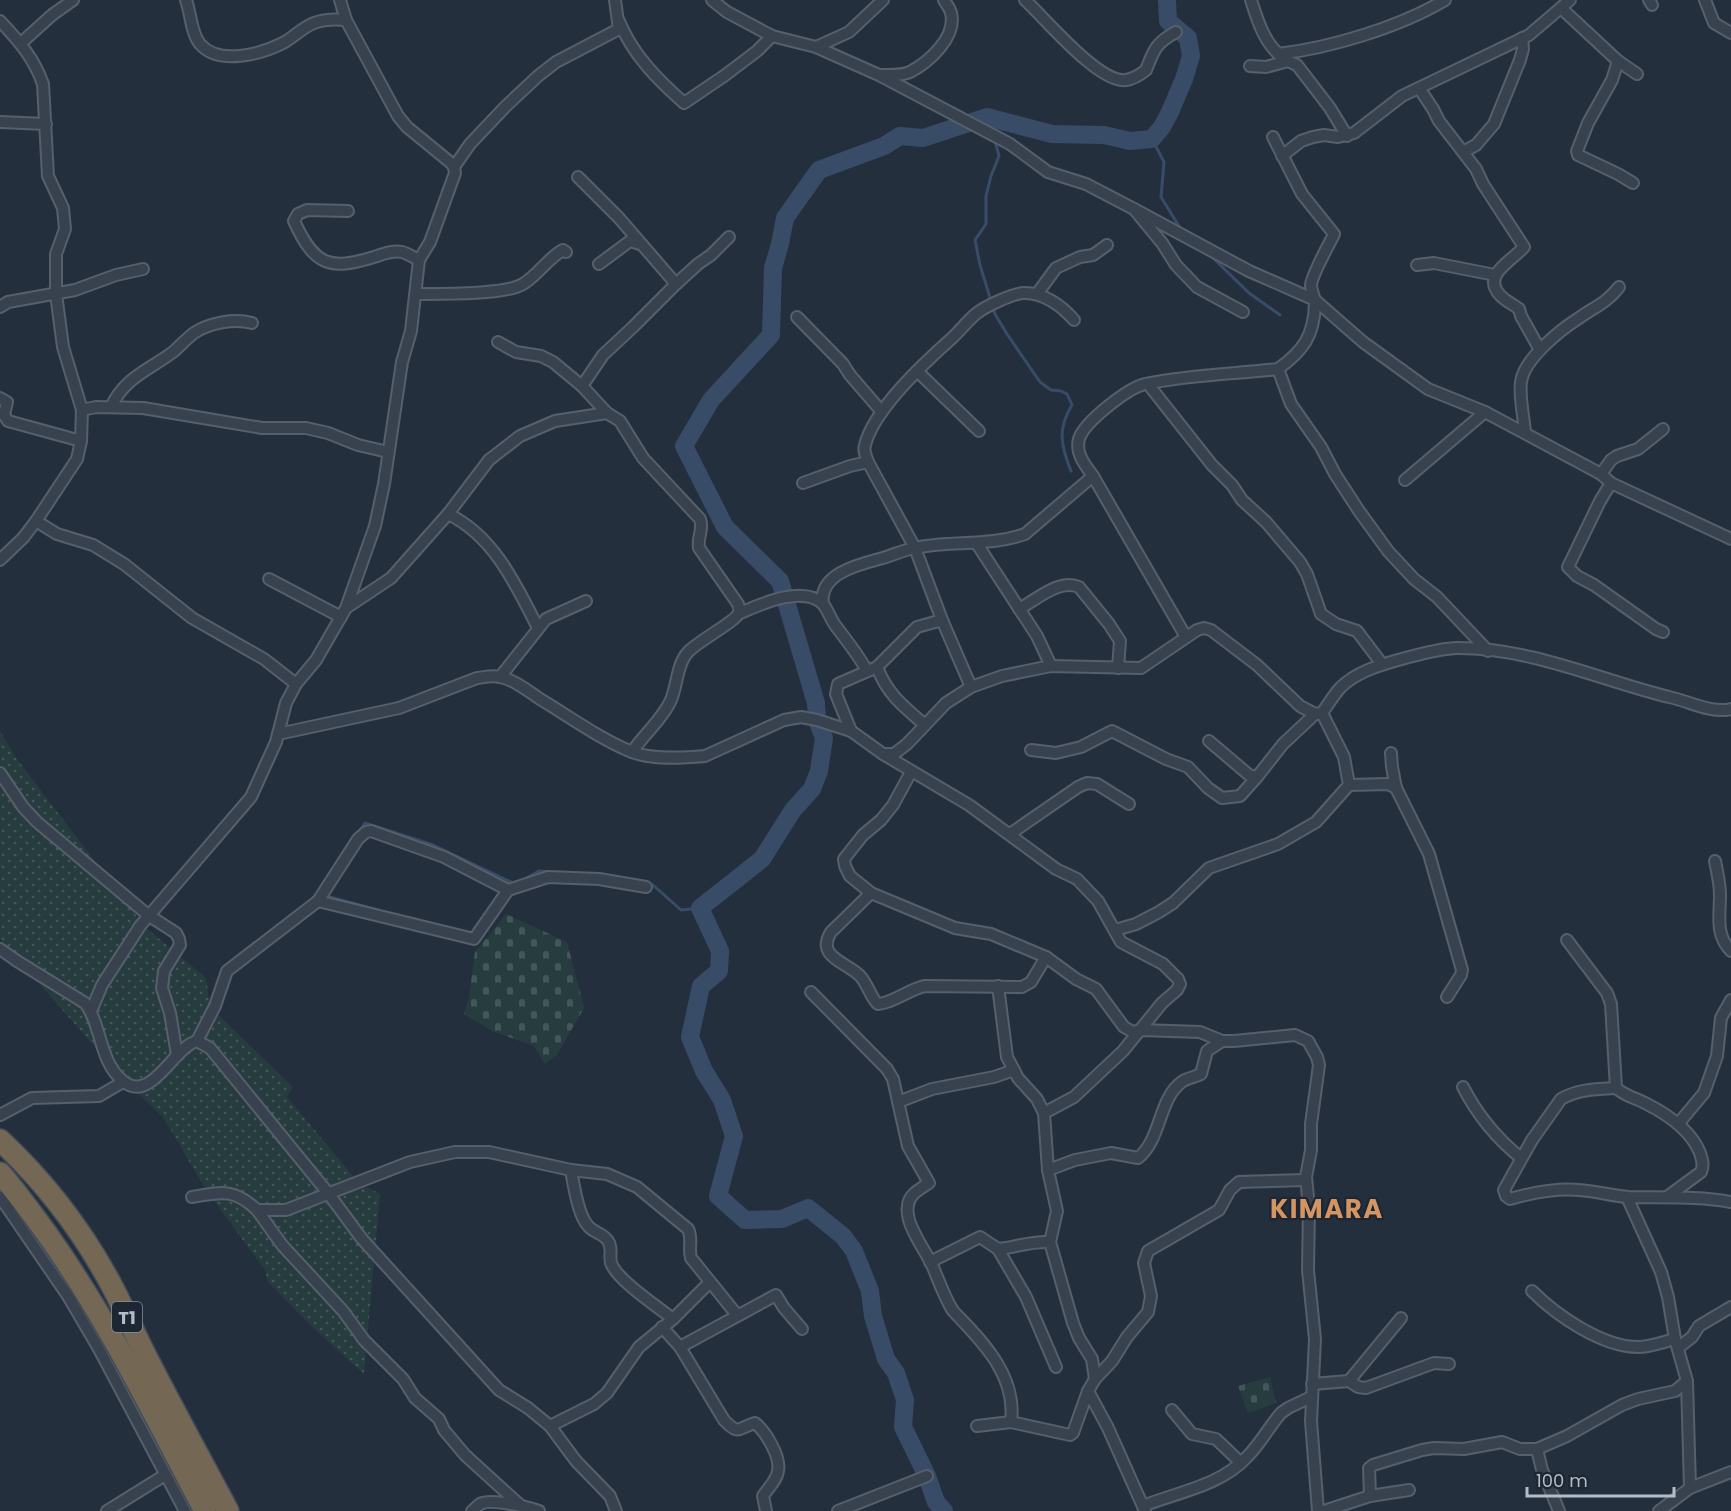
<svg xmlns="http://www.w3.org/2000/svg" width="1731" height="1511" font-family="Poppins,sans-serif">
	<defs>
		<pattern id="grass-dots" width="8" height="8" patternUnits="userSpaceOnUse" patternTransform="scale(1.5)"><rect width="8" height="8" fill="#263c3f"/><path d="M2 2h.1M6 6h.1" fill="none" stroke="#435659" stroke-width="1.8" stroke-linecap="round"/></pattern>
		<pattern id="cemetery-stones" width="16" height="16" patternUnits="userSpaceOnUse" patternTransform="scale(1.5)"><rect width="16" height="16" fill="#263c3f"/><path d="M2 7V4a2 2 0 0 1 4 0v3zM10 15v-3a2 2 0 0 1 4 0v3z" fill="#435659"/></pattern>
	</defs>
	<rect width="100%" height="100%" fill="#242f3e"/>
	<path fill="url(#grass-dots)" d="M 0,731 L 16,758 L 145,927 L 206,978 L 210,1007 L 293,1087 L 287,1097 L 358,1182 L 380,1194 L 364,1374 L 310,1325 L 268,1282 L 265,1270 L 206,1190 L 163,1117 L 123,1079 L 0,939 Z"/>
	<g fill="url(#cemetery-stones)">
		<path d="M 506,914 L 567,942 L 584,1008 L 557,1055 L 545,1064 L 534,1046 L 492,1031 L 464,1014 L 469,997 L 475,952 Z"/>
		<path d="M 1270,1377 L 1276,1403 L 1248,1413 L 1238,1386 Z"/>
	</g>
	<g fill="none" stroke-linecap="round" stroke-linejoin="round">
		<g stroke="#394c67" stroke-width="3">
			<path d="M 987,117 L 993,131"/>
			<path d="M 1152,139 L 1164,162 L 1161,197 L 1182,231"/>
			<path d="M 995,141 L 999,156 L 991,176 L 986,196 L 986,224 L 975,240 L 980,265 L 995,314 L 1007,334 L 1040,382 L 1051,390 L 1061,391 L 1067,394 L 1072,405 C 1057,429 1061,446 1071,471"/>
			<path d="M 1209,254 L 1249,293 L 1280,315"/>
			<path d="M 360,831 L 365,823 L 433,845 L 513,883 L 517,883"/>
			<path d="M 523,880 L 539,871 L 550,872"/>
			<path d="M 649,884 L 653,885 L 681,910 L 700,908"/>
			<path d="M 330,897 L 374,909"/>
			<path d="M 392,914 L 418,920"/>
		</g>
		<path stroke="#394c67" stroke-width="18" d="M 944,1511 L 936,1502 L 927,1476 L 903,1427 L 905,1400 L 896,1373 L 886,1359 L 873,1316 L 870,1291 L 854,1251 L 843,1236 L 808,1208 L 782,1219 L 745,1220 L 718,1196 L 734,1136 L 722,1100 L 704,1071 L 690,1037 L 701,986 L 719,971 L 720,951 L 700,908 L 762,859 L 793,810 L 812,789 L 819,771 L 824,738 L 817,720 L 816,703 L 780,581 L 725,527 L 684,446 L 711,400 L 771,335 L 773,268 L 780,244 L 785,218 L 819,170 L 884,146 L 900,136 L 923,138 L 987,117 L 1052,134 L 1104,135 L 1130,141 L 1152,139 L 1162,127 L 1170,112 L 1184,79 L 1191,56 L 1188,38 L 1168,21 L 1167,0"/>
		<defs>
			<g id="street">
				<path d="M 186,0 C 191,14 191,33 200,44 C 219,66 261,54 283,43 C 294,37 303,27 314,23 C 325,19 335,19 346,20"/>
				<path d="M 712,0 L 727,12 L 772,36 L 816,47 L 879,75 L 1010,144 L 1048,172 L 1086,184 L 1134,209 L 1162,243 L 1176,265 L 1197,287 L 1243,312"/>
				<path d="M 1025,0 C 1045,18 1099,84 1126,80 C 1133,79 1141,74 1146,70 C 1154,49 1156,43 1176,32"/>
				<path d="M 1251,0 C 1257,19 1265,46 1283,57"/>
				<path d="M 1649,0 L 1652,5"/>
				<path d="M 1705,0 L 1714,23 L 1731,33"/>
				<path d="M 1561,8 L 1618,61 L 1637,74"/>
				<path d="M 0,21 C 18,40 34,58 43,84 L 48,176 L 63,208 L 65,229 L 56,254 L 56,294 L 63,347 L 82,410 L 81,441 L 77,459 L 36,521 L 23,538 L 0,560"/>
				<path d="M 619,21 C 632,54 658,80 684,103 L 724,76 L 757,51 L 772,36"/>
				<path d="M 21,43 L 52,15 L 73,0"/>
				<path d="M 816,47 L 849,32 L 883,0"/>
				<path d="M 1278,54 C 1330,48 1400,27 1445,0"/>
				<path d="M 1618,61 L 1612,80 L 1588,123 L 1577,151 L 1578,155 L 1618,174 L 1633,183"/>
				<path d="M 1250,66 L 1266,67 L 1288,61 L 1297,65 L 1330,108 L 1347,136"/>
				<path d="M 882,75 C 891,75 901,76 910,72 C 929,62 957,37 951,13 C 950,8 946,4 944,0"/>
				<path d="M 1419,88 L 1433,109 L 1439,121 L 1476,169 L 1483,184 L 1524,247 C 1513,260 1481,275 1500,295 C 1505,301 1513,304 1519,309 L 1521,316 L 1540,350"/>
				<path d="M 0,122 L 46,124"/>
				<path d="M 1463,152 L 1476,145 L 1494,124 L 1520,60 L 1523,49 L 1522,38"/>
				<path d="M 1282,156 L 1301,141 L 1313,137 L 1324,135 L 1338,137 L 1354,133 L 1402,96 L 1529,35 L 1570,0"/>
				<path d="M 454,167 L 470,144 L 505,107 L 538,76 L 556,62 L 619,29 L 615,0"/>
				<path d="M 578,177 L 619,218 L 676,284"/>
				<path d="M 1134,209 L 1249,271 L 1315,300 L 1363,342 L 1428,389 L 1485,412 L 1601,474 L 1611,483 L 1731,539"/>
				<path d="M 348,211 L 307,210 L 298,214 L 294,221 C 314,265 329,271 374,257 C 383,254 393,250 402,252 C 407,253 414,258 419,260"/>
				<path d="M 599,264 L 630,241 L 640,244"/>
				<path d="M 1417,265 L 1434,263 L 1495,275"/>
				<path d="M 416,294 C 440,294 505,295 523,284 C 538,275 548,258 563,250 L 566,252"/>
				<path d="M 1037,294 L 1056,268 L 1080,257 L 1093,255 L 1107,245"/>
				<path d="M 0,307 L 8,302 L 75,290 L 116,275 L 143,269"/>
				<path d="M 797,317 L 843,364 L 850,375 L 882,412"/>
				<path d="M 498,342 L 516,352 L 541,356 L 553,362 L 582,386"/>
				<path d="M 1278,369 L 1291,404 L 1321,447 L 1335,474 L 1359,511 L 1388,551 L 1414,579 L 1437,597 L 1488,651"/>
				<path d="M 917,371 L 979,431"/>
				<path d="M 1148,384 L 1212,465 L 1232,485 L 1242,500 L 1266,522 L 1300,562 L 1307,574 L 1321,614 L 1336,624 L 1357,631 L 1382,664"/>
				<path d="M 0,398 L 7,402 L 4,415 L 8,421 L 81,441"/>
				<path d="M 111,407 C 125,377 149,370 173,352 C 180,346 186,339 194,333 C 209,323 234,318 252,323"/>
				<path d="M 82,410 L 96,407 L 143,408 L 262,428 L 306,428 L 328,433 L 358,445 L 388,452"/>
				<path d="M 607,413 L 582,386 L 603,355 L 633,327 L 676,284 L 698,264 L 711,255 L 729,237"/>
				<path d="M 1525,433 C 1524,418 1519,397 1521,382 C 1524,359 1560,330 1579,318 C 1593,308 1608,302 1619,287"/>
				<path d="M 1601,474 L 1611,460 L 1617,456 L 1638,449 L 1663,429"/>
				<path d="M 1405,480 L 1485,412"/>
				<path d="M 803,483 L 850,466 L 868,462"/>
				<path d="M 1611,483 L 1600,501 L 1568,567 L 1577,576 L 1594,585 L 1656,629 L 1663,632"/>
				<path d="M 448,514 C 494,536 516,585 538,628"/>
				<path d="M 36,521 L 57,534 L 93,545 L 124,564 L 192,618 L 264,659 L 296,684"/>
				<path d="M 977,544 L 1037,636 L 1051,666"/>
				<path d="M 269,579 L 341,617"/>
				<path d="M 823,604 C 818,573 861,564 883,558 C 893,555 904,550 914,548 C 951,540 989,547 1025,534 L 1093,476"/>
				<path d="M 346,608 L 391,578 L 448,514 L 489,460 L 520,436 L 555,421 L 607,413 L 620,421 L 643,458 L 700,519 C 704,529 697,537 699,548 L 738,604 C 739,607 740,610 739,613 C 735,622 698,641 688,652 C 677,664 677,686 671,700 C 662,720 644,734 632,752"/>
				<path d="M 1019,609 C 1036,600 1060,578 1079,587 L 1109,624 L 1120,641 L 1118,668"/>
				<path d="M 738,614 C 759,605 803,584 823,604 C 828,610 830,618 835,625 C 846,640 858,654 867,671"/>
				<path d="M 1186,637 L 1093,476 C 1085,465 1075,453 1079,439 C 1084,422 1128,388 1145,384 C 1188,375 1234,374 1278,369 C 1303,351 1314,336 1315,304 C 1315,297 1311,291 1311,285 C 1312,274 1329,245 1334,234 L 1302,194 L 1273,137"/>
				<path d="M 877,667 C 887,694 904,707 925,725"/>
				<path d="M 500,677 L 546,619 L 586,601"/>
				<path d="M 971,687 L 942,620 L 915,548 L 868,462 C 866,456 863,451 865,445 C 874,409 924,363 951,339 C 960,331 967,321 977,313 C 986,306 1012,294 1023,293 C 1043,292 1062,306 1074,320"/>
				<path d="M 851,731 L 836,694 L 838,684 L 877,667 L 917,627 L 942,620"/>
				<path d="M 278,734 L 399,708 L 477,678 C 485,677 493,675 500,677 C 515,680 528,691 540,699 C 570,717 600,739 632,752 C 653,760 683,758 705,756 L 784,720 L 801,717 L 817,720 L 851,731 L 883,754 L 894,754 L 907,744 L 946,703 L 971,687 L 1002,676 L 1051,666 L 1141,668 L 1197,630 L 1204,628 L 1211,630 L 1257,665 L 1300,706 L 1315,714 L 1322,713 C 1328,705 1334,694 1341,687 C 1357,672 1377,666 1398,660 C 1416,655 1437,649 1456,648 C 1529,647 1600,680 1669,697 C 1689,701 1711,714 1731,709"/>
				<path d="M 1209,741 L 1249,775 L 1257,777 L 1283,744 L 1315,714"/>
				<path d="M 1031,750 L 1056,753 L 1081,747 L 1112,731 L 1166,759 L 1188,767 L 1208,788 L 1222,798 L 1240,796 L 1257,777"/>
				<path d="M 1391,753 L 1392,767 L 1396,788"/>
				<path d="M 883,754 L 969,805 L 1056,869 L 1077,879 L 1098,901 L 1121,942 L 1163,964 L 1178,979 L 1180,984 L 1177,990 L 1162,1003 L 1123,1051 L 1074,1097 L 1044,1113"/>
				<path d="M 911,772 L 893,805 L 881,820 L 863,835 L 844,859 L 845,866 L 850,876 L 871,893 L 955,928 L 991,934 L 1046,957 L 1076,979 L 1096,989 L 1124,1027 L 1133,1032 L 1141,1030 L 1200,1032 L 1222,1041 L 1234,1041 L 1295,1035 L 1308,1041 L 1317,1057 L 1319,1065 L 1311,1124 L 1311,1150 L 1306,1177 L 1309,1207 L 1308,1270 L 1315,1339 L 1311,1421 L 1318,1511"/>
				<path d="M 0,773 L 23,807 L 37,822 L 148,915 L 176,933 L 179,939 L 180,945 L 164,971 L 162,988 L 170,1013 L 177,1055"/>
				<path d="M 1349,785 L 1388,784 L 1396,788 L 1429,854 L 1462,970 L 1461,975 L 1447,997"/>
				<path d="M 1010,834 L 1078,787 L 1087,783 L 1097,784 L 1129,804"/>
				<path d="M 1715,861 C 1717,872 1720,883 1720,895 C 1720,916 1715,935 1731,951"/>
				<path d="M 871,893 L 831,932 C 815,958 848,962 861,977 C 867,984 873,1001 878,1004 C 894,1003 909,989 925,986 L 1022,987 L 1031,982 L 1046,957"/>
				<path d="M 318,901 L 474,939 L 508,890"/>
				<path d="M 1115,930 L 1136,924 L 1159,912 L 1173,903 L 1209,868 L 1278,844 L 1316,822 L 1349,785 L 1344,757 L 1322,713"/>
				<path d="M 1567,940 L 1607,993 L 1611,1004 L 1616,1088 C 1627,1097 1633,1097 1645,1103 C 1667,1114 1691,1130 1700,1153 C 1702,1160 1704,1165 1701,1172 L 1667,1197"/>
				<path d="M 0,949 L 17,961 L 85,1003 C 102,1025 99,1062 123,1081 C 151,1105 174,1046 197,1041 L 210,1048 L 328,1193 L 362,1239 L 499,1390 L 528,1408 L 550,1426 L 576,1461 L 610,1496 L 616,1511"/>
				<path d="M 998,986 L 1007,1057 L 1018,1078 L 1037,1099 L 1044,1113 L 1048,1170 L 1057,1211 L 1050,1242 L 1073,1323 L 1079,1338 L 1092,1359 L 1095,1379"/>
				<path d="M 811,992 L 887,1069 L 893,1079 L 908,1146 L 929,1183 C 920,1189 908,1195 908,1206 C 907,1210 908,1216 909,1220 C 914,1237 925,1250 932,1265 C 937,1276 947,1304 954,1312 C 983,1342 1017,1376 1011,1422"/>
				<path d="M 91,1011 L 102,985 L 140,926 L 251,797 L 276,742 L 286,703 L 296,684 L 316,660 L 346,608 L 375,526 L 384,484 L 402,362 L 411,331 L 419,260 L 430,242 L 455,173 L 454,167 L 451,163 L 407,127 L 398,116 L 346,20 L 340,0"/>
				<path d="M 197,1041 L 215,1006 L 227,971 L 318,901 L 358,839 L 366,832 L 371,831 L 444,857 L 508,890 L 548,877 L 599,879 L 646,887"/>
				<path d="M 1463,1087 C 1478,1116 1496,1138 1521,1158"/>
				<path d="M 1616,1088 C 1597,1089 1578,1089 1561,1099 L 1532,1140 L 1504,1190 L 1506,1196 L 1510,1199 C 1531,1193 1556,1188 1579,1190 C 1596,1191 1612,1196 1629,1197 C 1663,1198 1697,1196 1731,1202"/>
				<path d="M 898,1102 L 932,1089 L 994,1077 L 1014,1070"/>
				<path d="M 0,1115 L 32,1098 L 99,1096 L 123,1082"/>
				<path d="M 1678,1124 L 1704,1093 L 1717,1056 L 1721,1018 L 1731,1000"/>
				<path d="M 571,1170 C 574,1186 578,1216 589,1227 C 595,1233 604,1234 608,1241 C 613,1248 609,1255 611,1263 C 617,1280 658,1307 673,1319"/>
				<path d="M 1048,1170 L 1075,1160 L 1111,1153 L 1138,1158 C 1162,1139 1158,1098 1183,1081 C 1188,1078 1195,1077 1201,1074 L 1207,1051 L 1222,1041"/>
				<path d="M 0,1197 L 68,1296 L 99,1349 L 185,1511"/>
				<path d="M 192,1197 C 221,1192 234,1188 257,1210 L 286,1210 L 410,1162 L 455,1152 L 489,1152 L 571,1170 L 607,1174 L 637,1187 L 688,1229 C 693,1239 688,1248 691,1258 L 737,1315"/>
				<path d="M 1627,1197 L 1661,1272 L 1668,1297 L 1675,1339 L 1687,1381 L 1690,1488"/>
				<path d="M 257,1210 L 282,1245 L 343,1311 L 364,1340 L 403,1379 L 415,1398 L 439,1419 L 444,1430 L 465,1455 L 520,1505"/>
				<path d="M 998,1249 L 1026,1297 L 1056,1367"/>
				<path d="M 930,1262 L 980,1237 L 998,1249 C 1017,1247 1030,1241 1050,1242"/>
				<path d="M 1532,1291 C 1556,1315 1602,1347 1638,1347 C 1650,1347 1663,1342 1675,1339"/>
				<path d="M 662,1327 L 680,1347 L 724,1420 C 739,1436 738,1428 755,1423 C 766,1432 781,1457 778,1471 C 777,1480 768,1488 763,1496 L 766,1511"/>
				<path d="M 680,1347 L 776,1295 L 784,1308 L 802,1329"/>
				<path d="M 1678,1348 L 1692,1337 L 1699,1326 L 1731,1307"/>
				<path d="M 1349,1381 L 1401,1318"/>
				<path d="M 1312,1384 L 1349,1381 L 1358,1387 L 1366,1388 L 1434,1363 L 1449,1364"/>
				<path d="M 1088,1391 L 1108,1428 L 1145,1511"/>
				<path d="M 1172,1410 L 1192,1434 L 1216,1439 L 1241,1463"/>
				<path d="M 550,1426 L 594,1404 L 607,1393 L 639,1347 L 673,1319 L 710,1282"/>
				<path d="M 977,1426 L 1011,1422 L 1070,1435 L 1073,1433 L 1088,1391 L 1095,1379 L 1112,1361 L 1127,1337 L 1148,1312 L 1151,1296 L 1144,1263 L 1148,1251 L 1219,1210 L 1230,1190 L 1239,1182 L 1306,1180"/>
				<path d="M 1537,1449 L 1542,1470 L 1559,1511"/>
				<path d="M 1370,1496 L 1369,1468 L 1373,1465 L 1422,1450 L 1434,1448 L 1464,1449 L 1502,1442 L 1520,1449 L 1537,1449 L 1567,1436 L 1622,1405 L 1638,1399 L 1675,1391 L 1687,1381"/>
				<path d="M 1143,1506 C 1178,1492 1220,1486 1247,1457 C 1260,1444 1269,1427 1281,1413 L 1288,1408 L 1311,1397"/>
				<path d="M 107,1511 L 165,1475"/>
				<path d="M 472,1511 C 475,1509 477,1506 480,1504 C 491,1498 527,1507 539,1511"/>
				<path d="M 838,1511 L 927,1476"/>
				<path d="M 1324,1511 L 1370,1496 L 1409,1490"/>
				<path d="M 1659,1511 L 1690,1488 L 1731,1472"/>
			</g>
			<g id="highway">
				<path d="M 0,1140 C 45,1182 84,1233 113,1288 C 125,1311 135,1335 147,1358 C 173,1409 201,1460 228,1511"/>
				<path d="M 0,1173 C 17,1192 32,1214 47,1234 C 109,1321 155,1417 205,1511"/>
			</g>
		</defs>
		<use href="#street" stroke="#565f6c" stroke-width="14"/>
		<use href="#highway" stroke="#434c59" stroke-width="24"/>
		<use href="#street" stroke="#38414e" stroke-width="10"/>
		<use href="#highway" stroke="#746855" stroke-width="21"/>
	</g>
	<g text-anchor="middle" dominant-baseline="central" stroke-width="4.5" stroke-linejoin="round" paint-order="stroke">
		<rect fill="#1d2633" stroke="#878f9c" stroke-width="1.5" x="112" y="1302" width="30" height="30" rx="4.5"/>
		<g font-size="18" font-weight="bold" fill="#b4bcc9">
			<text x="127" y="1317">T1</text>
		</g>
		<g font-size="26" font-weight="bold" letter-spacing="1.5" fill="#d59563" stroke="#1d2633">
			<text x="1327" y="1209">KIMARA</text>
		</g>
	</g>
	<path d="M1527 1487v9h147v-9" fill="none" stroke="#b4bcc9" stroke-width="3"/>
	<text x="1536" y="1487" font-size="18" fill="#b4bcc9" stroke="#1d2633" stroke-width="4.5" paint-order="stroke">100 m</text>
</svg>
